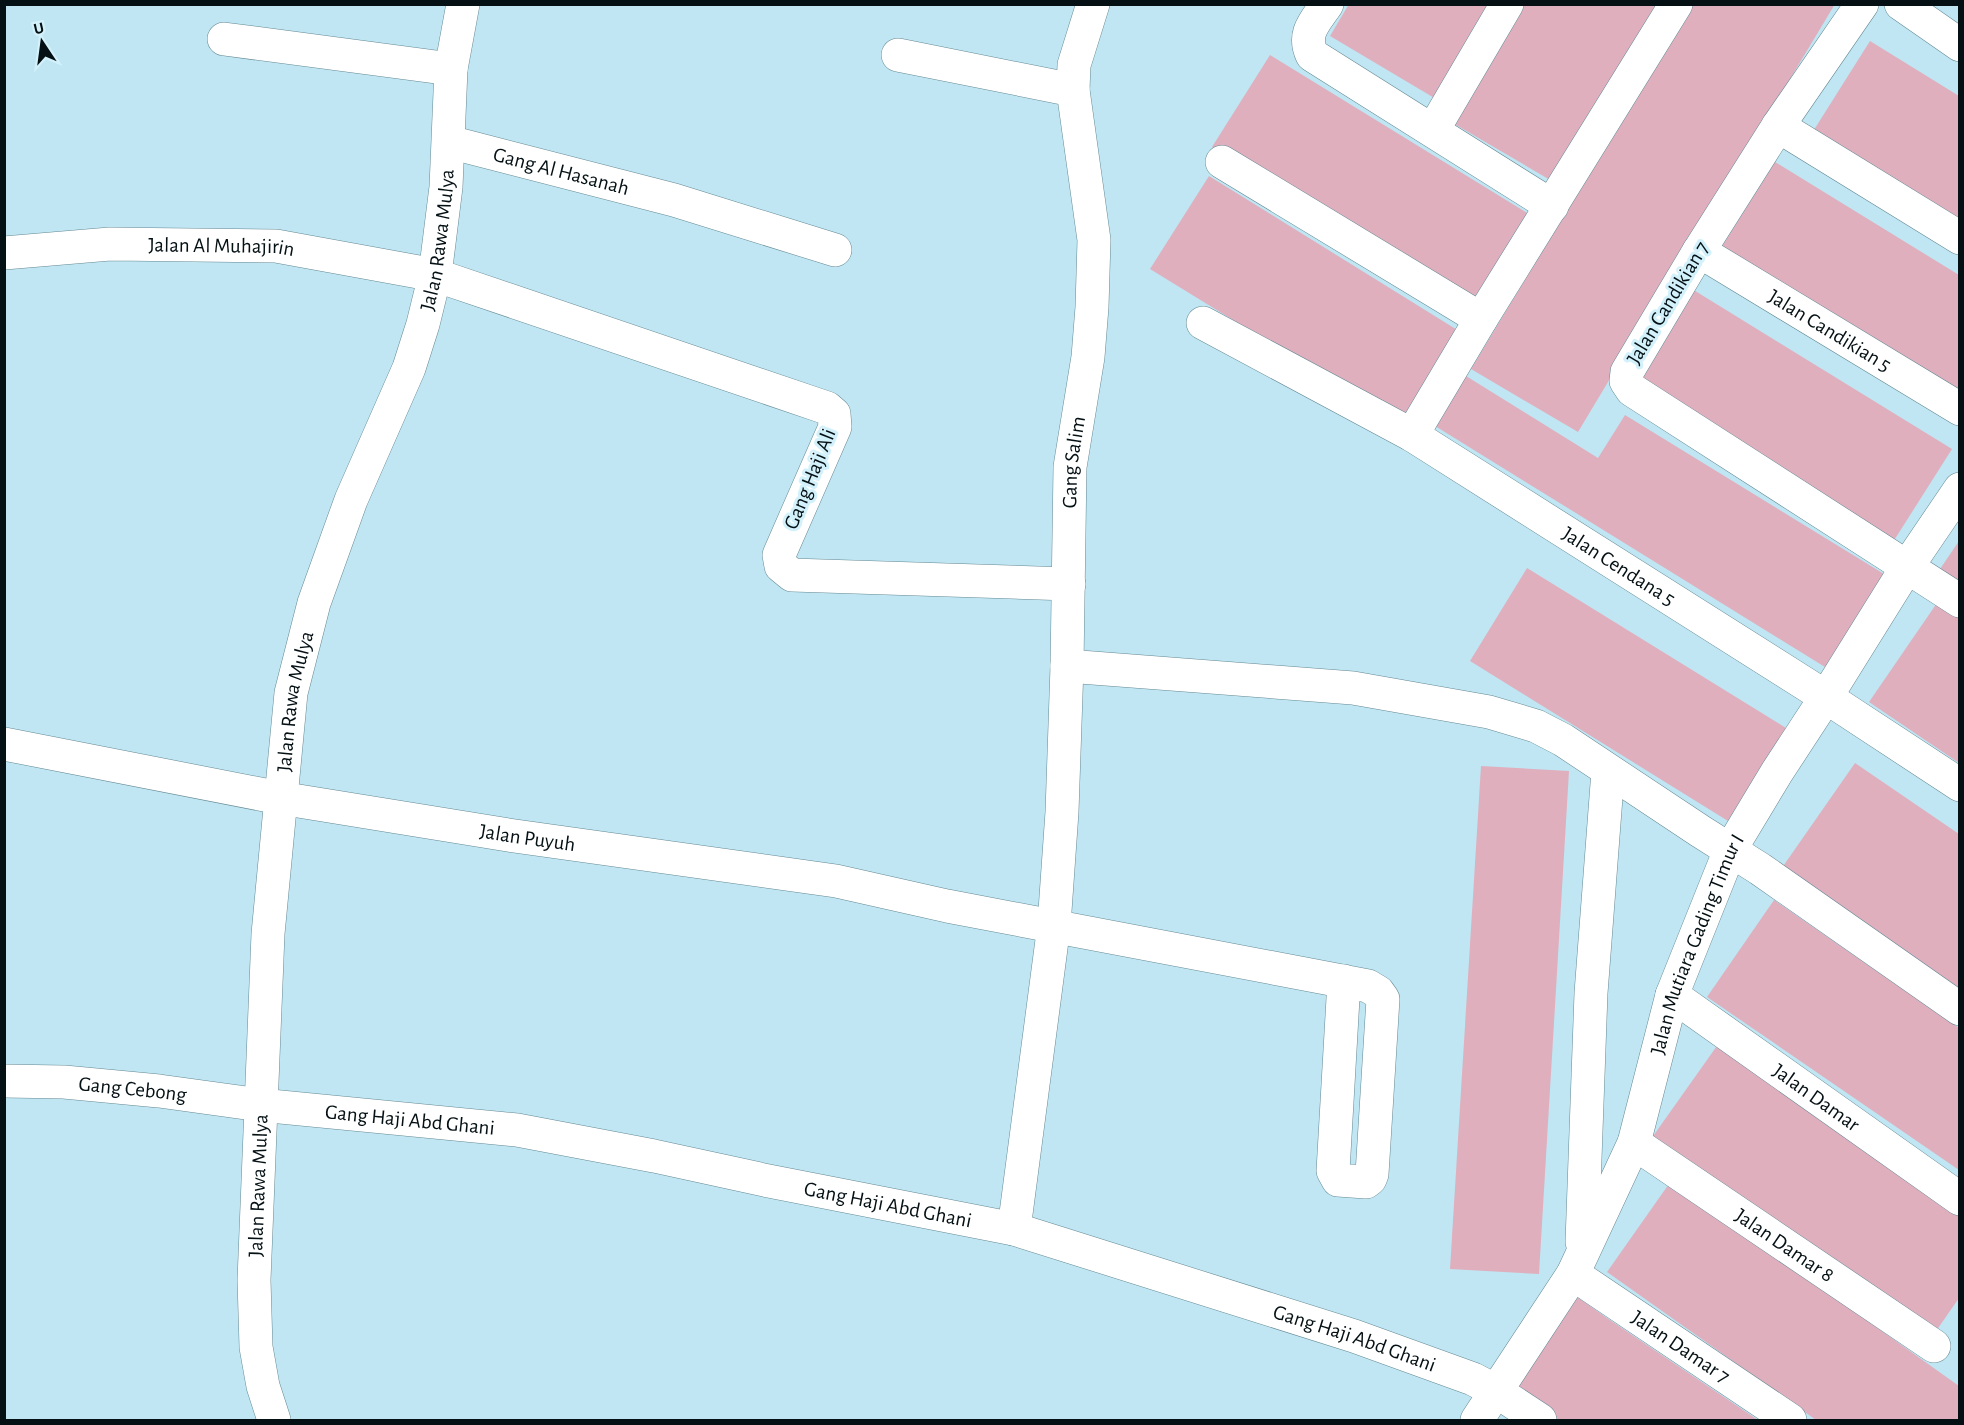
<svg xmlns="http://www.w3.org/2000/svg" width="1964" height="1425" font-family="'Alegreya Sans',sans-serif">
	<rect width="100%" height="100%" fill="#bfe6f2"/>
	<g fill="#e0afbe">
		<path d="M 1349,4 L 1493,4 L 1436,99 L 1330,36 Z"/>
		<path d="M 1522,4 L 1666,4 L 1557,184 L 1451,122 Z"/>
		<path d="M 1691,4 L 1835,4 L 1578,432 L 1471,369 Z"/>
		<path d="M 1870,41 L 1959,96 L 1959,224 L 1812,133 Z"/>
		<path d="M 1270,55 L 1529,214 L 1471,307 L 1212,147 Z"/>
		<path d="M 1775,162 L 1959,275 L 1959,404 L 1717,254 Z"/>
		<path d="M 1209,176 L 1467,336 L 1409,428 L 1150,269 Z"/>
		<path d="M 1692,289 L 1952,449 L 1893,542 L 1635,382 Z"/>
		<path d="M 1458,371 L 1598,458 L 1625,415 L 1884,574 L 1825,667 L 1427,421 Z"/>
		<path d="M 1959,541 L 1959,590 L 1936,575 Z"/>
		<path d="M 1527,568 L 1786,728 L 1728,821 L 1470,661 Z"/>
		<path d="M 1937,603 L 1959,618 L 1959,763 L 1869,702 Z"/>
		<path d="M 1855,763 L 1959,834 L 1959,1000 L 1777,875 Z"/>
		<path d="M 1481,766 L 1569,771 L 1539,1274 L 1450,1269 Z"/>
		<path d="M 1774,900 L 1959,1028 L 1959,1170 L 1707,997 Z"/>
		<path d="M 1719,1043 L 1959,1209 L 1959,1298 L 1934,1334 L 1651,1139 Z"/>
		<path d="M 1671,1181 L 1959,1386 L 1959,1420 L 1816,1420 L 1607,1272 Z"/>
		<path d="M 1576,1296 L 1604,1316 L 1758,1420 L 1559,1420 L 1511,1388 Z"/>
	</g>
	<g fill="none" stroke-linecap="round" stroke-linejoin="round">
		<defs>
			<g id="street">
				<path d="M 1327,4 C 1315,22 1302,33 1312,55 L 1552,206"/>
				<path d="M 1862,4 L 1778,126 L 1699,251 L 1627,372 L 1626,381 L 1632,390 L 1960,601"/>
				<path d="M 1901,4 L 1960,45"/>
				<path d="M 224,39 L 451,69"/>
				<path d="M 898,55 L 1073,90"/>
				<path d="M 1778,126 L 1960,238"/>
				<path d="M 1433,130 L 1507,4"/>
				<path id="s1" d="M 449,142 L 674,200 L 835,250"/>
				<path d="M 1222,162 L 1481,319"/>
				<path id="s2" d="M 1699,251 L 1960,409"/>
				<path id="s3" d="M 4,253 L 110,244 L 276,246 L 435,275 L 827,408 L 834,414 L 835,427 L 779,555 L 781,566 L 792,575 L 1069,584"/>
				<path id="s4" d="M 1203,323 L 1412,435 L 1826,697 L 1960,785"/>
				<path d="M 1412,435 L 1481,319 L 1676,4"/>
				<path d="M 1067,666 L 1353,688 L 1489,712 L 1536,726 L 1563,740 L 1700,831 L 1760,869 L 1960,1009"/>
				<path id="s5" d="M 4,744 L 280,798 L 508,835 L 836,881 L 947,906 L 1368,986 L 1378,992 L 1383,999 L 1372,1174 L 1370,1179 L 1366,1182 L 1338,1180 L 1333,1171 L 1344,981"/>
				<path id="s6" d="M 1672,995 L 1960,1199"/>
				<path id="s7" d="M 4,1081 L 64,1082 L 159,1091 L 260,1105 L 517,1130 L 654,1156 L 764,1180 L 1014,1229 L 1354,1336 L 1473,1379 L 1496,1391 L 1540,1420"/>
				<path id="s8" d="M 1634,1143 L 1934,1346"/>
				<path id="s9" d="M 1014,1229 L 1054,925 L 1062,812 L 1067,666 L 1070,467 L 1088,357 L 1092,307 L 1094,240 L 1073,90 L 1074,65 L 1093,4"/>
				<path d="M 1582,1242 L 1591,993 L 1608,771"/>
				<path id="s10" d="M 1573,1274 L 1790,1420"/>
				<path id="s11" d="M 1477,1420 L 1573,1274 L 1634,1143 L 1672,995 L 1730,850 L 1777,772 L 1826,697 L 1907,567 L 1960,489"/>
			</g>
			<g id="secondary">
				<path id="s12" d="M 274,1420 L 263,1386 L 256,1347 L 254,1280 L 268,934 L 291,693 L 314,603 L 351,500 L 409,368 L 423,324 L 435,275 L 446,187 L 451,69 L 463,4"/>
			</g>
		</defs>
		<use href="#street" stroke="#658994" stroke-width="34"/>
		<use href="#secondary" stroke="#658994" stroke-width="34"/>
		<use href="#street" stroke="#fff" stroke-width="33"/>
		<use href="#secondary" stroke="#fff" stroke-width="33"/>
	</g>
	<g text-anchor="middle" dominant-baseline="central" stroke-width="6" stroke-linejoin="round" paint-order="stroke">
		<g font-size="21" fill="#041014" stroke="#d3f1fb">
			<text stroke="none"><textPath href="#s1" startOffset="116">Gang Al Hasanah</textPath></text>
			<text stroke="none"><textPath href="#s12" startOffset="1209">Jalan Rawa Mulya</textPath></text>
			<text stroke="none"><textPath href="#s3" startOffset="218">Jalan Al Muhajirin</textPath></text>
			<text transform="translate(1668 303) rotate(-59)">Jalan Candikian 7</text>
			<text stroke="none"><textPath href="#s2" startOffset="153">Jalan Candikian 5</textPath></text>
			<text stroke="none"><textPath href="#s9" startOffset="770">Gang Salim</textPath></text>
			<text transform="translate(810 479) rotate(-68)">Gang Haji Ali</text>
			<text stroke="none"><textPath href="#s4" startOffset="482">Jalan Cendana 5</textPath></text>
			<text stroke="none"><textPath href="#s12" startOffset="723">Jalan Rawa Mulya</textPath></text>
			<text stroke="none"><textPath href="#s5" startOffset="532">Jalan Puyuh</textPath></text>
			<text stroke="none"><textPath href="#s11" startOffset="528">Jalan Mutiara Gading Timur I</textPath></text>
			<text stroke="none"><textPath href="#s7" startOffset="129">Gang Cebong</textPath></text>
			<text stroke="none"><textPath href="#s6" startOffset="177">Jalan Damar</textPath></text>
			<text stroke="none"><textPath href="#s7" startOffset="408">Gang Haji Abd Ghani</textPath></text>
			<text stroke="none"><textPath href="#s12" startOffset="237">Jalan Rawa Mulya</textPath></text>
			<text stroke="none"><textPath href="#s7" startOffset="894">Gang Haji Abd Ghani</textPath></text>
			<text stroke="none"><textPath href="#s8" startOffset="182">Jalan Damar 8</textPath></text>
			<text stroke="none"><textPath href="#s7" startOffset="1380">Gang Haji Abd Ghani</textPath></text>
			<text stroke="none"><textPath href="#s10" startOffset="130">Jalan Damar 7</textPath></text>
		</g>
	</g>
	<rect width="1964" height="1425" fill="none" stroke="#041014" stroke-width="12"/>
	<g transform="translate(42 42) rotate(347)" stroke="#d3f1fb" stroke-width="4.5" paint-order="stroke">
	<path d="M0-4.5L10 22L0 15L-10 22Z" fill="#041014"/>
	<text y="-9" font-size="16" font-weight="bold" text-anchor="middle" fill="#041014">U</text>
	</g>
</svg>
